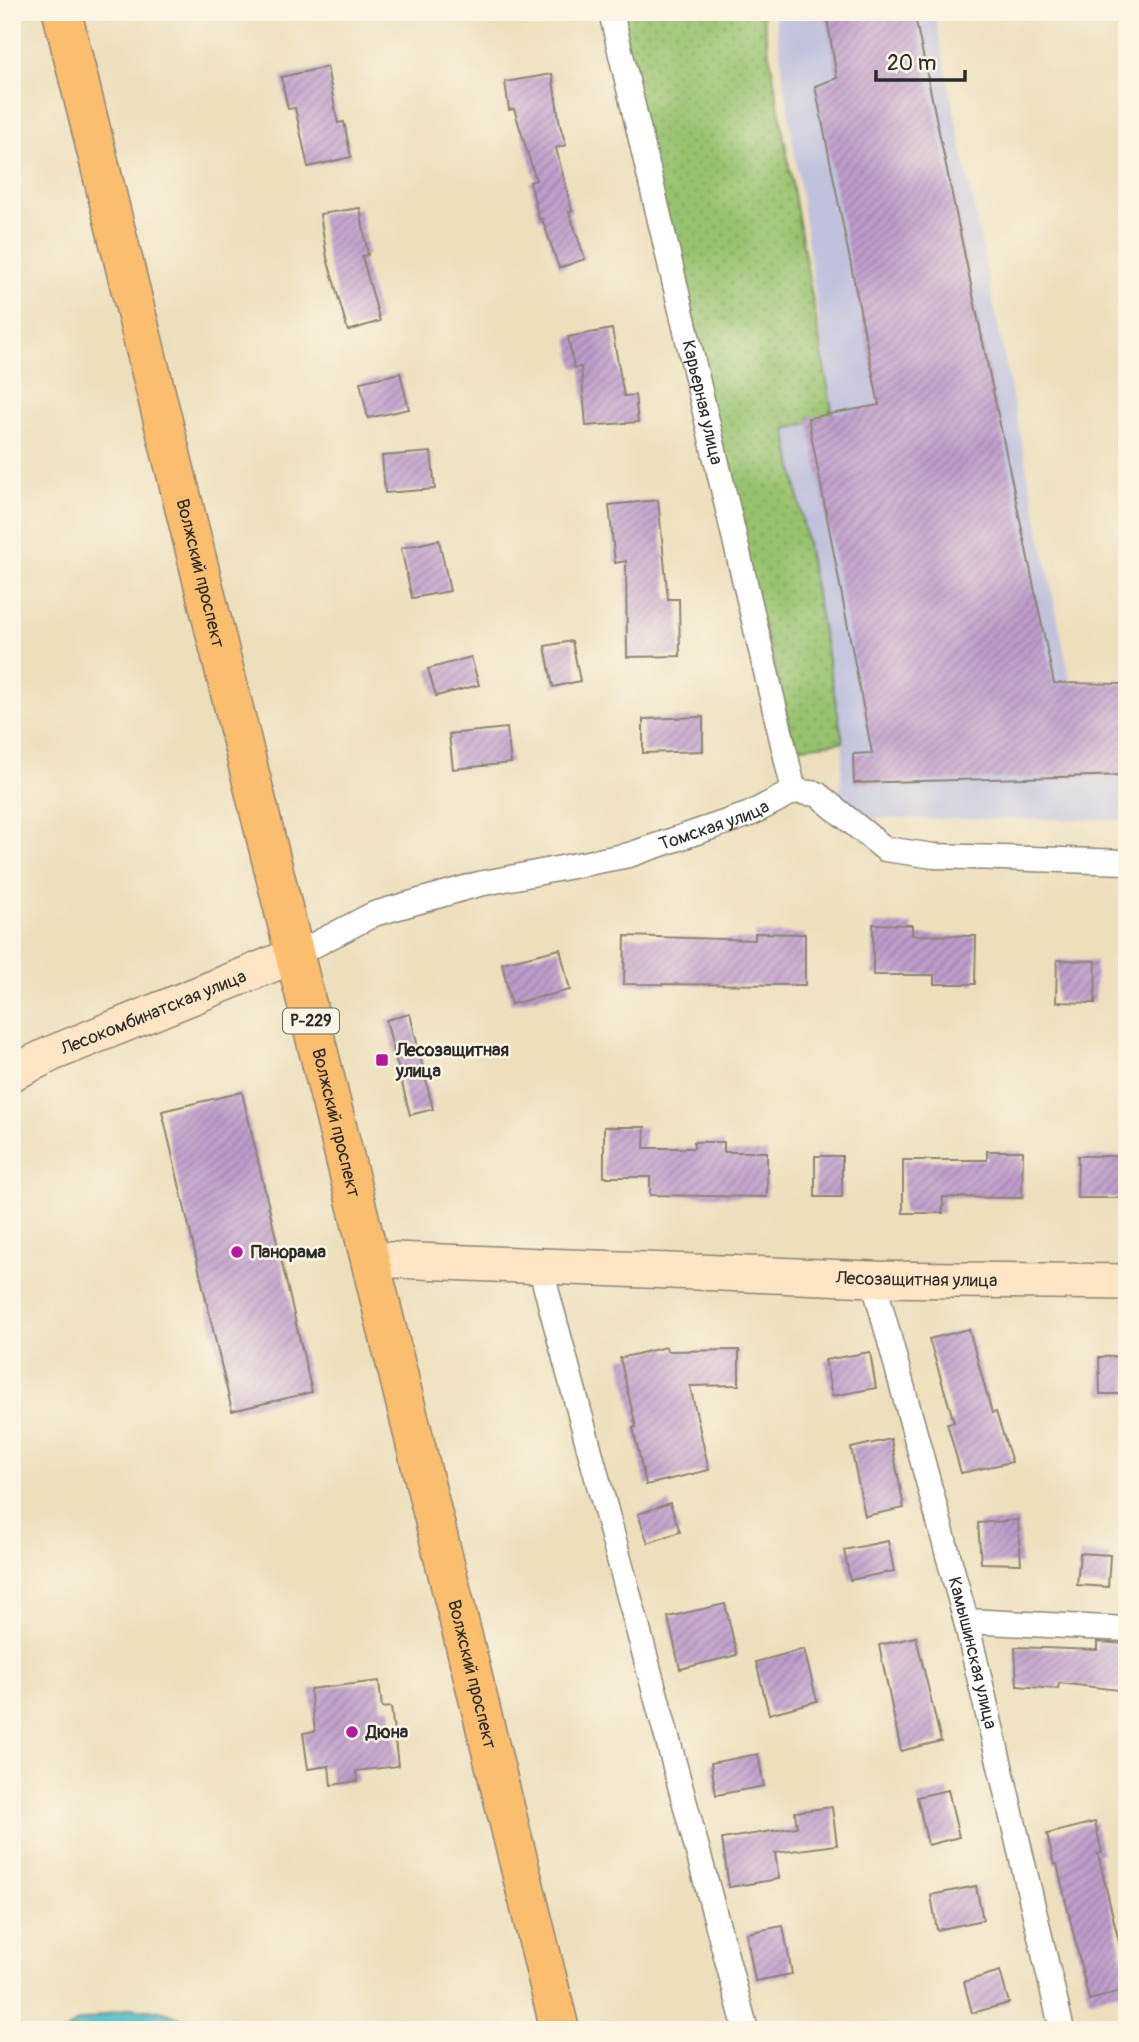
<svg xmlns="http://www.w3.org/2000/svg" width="1139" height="2042" font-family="Pangolin,sans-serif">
	<defs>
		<pattern id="grass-dots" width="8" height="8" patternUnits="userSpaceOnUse" patternTransform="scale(1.75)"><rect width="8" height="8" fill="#97c26e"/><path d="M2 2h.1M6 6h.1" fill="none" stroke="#7b9e5b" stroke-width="1.8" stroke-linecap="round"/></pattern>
		<pattern id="building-hatch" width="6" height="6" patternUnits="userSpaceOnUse" patternTransform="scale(1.75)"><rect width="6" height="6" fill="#be9ccb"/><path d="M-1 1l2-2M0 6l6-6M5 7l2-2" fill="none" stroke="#9b7fa5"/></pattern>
	</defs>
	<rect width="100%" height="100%" fill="#fcf5e5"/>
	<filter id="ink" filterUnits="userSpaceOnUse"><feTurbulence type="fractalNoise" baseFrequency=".0143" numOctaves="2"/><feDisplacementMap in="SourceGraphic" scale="14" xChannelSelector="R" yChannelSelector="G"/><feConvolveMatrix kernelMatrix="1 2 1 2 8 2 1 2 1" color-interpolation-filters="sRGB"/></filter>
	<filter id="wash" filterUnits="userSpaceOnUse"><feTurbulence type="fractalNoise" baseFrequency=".00686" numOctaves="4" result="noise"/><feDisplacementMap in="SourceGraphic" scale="28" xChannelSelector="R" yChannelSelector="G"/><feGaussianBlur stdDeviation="1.57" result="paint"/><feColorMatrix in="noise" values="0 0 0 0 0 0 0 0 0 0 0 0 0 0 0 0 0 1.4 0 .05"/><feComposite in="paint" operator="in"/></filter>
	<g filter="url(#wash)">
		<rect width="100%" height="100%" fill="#eddfbc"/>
		<path fill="#c0c2dd" d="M 774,12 L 934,12 L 1071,684 L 1127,682 L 1127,820 L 839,818 L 843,742 L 786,429 L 833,415 Z"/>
		<path fill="url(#grass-dots)" stroke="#61764c" stroke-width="2" d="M 602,12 L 762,12 L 833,416 L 786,429 L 843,742 L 795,748 Z"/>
		<path fill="#4fbdc7" stroke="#3d7479" stroke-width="2" d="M 131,2008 C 138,2011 141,2009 148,2009 C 163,2010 189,2021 202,2030 L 67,2030 L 77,2022 Z"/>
		<g id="blocks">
			<g fill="url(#building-hatch)">
				<path d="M 826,12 L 914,12 L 1054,683 L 1127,684 L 1127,775 L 854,783 L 853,754 L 872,753 L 808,418 L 879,405 L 815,86 L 837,78 Z"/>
				<path d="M 327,67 L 338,123 L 344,122 L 351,157 L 308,167 L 295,108 L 288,109 L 281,77 Z"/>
				<path d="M 552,74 L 560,125 L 566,145 L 556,148 L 572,211 L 569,212 L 585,259 L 559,268 L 542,219 L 539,219 L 530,182 L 536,180 L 514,109 L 509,110 L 505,82 Z"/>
				<path d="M 360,208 L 368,255 L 362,256 L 380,321 L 348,331 L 327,258 L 320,214 Z"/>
				<path d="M 612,329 L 624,396 L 635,395 L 638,422 L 586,426 L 581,367 L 574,368 L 568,337 Z"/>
				<path d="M 400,373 L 409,409 L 368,418 L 360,382 Z"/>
				<path d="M 431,452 L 435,489 L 385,493 L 382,456 Z"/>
				<path d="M 658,500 L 668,599 L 679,599 L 680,656 L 627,657 L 626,561 L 615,563 L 609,505 Z"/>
				<path d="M 439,540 L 450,591 L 412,598 L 401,548 Z"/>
				<path d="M 572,641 L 580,681 L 553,687 L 545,646 Z"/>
				<path d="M 471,657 L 479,685 L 436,696 L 428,669 Z"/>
				<path d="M 703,717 L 703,751 L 643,753 L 643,719 Z"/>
				<path d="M 507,728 L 511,763 L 453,769 L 449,734 Z"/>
				<path d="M 873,924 L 912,925 L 912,935 L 976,936 L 975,984 L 934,984 L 934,975 L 873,975 Z"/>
				<path d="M 755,933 L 805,934 L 805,985 L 624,984 L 625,936 L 755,940 Z"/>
				<path d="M 560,949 L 570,990 L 511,1004 L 502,963 Z"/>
				<path d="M 1057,960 L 1096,961 L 1095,1003 L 1056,1002 Z"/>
				<path d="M 410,1014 L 433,1109 L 410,1115 L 386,1020 Z"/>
				<path d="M 242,1092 L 312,1392 L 232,1411 L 162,1111 Z"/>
				<path d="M 604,1127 L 645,1127 L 644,1148 L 694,1148 L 694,1142 L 724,1142 L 724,1152 L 767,1152 L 767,1197 L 650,1195 L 650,1177 L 604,1177 Z"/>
				<path d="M 987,1151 L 1023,1151 L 1022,1198 L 943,1197 L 943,1213 L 903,1213 L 903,1160 L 987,1160 Z"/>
				<rect x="815" y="1156" width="27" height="41"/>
				<path d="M 1078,1156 L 1126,1156 L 1125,1198 L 1077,1198 Z"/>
				<path d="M 969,1329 L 992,1413 L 996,1412 L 1012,1462 L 961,1473 L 947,1423 L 954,1422 L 929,1339 Z"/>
				<path d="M 666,1347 L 667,1351 L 739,1350 L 739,1385 L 690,1386 L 709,1470 L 646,1485 L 633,1428 L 636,1427 L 620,1358 Z"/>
				<path d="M 870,1352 L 876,1388 L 832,1396 L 825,1360 Z"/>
				<path d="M 1127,1356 L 1127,1394 L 1100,1394 L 1099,1357 Z"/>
				<path d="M 891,1439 L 904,1508 L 865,1516 L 851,1448 Z"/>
				<path d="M 670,1503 L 680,1532 L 648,1543 L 638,1514 Z"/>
				<path d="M 1018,1520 L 1021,1564 L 981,1563 L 978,1523 Z"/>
				<path d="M 888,1541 L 894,1571 L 850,1580 L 844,1550 Z"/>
				<path d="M 1080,1553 L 1110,1555 L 1108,1587 L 1077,1585 Z"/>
				<path d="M 725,1604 L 737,1655 L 680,1669 L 668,1617 Z"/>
				<path d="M 916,1637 L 941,1741 L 901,1751 L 879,1645 Z"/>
				<path d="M 1097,1642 L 1127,1644 L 1127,1691 L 1059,1683 L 1058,1689 L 1017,1686 L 1015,1647 L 1097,1650 Z"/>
				<path d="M 804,1649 L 817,1701 L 769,1714 L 756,1662 Z"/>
				<path d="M 379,1681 L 382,1708 L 391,1707 L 398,1766 L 356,1771 L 358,1781 L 331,1785 L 329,1766 L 308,1769 L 303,1733 L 315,1731 L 310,1689 Z"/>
				<path d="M 758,1754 L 764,1786 L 716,1795 L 711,1763 Z"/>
				<path d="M 948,1790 L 959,1837 L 928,1845 L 917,1797 Z"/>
				<path d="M 832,1807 L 837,1845 L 775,1853 L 779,1879 L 729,1887 L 722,1839 L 797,1827 L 795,1812 Z"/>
				<path d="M 1095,1822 L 1102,1853 L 1098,1854 L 1123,1959 L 1127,1958 L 1127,1990 L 1089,2000 L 1057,1864 L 1054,1864 L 1047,1834 Z"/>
				<path d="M 976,1886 L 983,1920 L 937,1930 L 931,1895 Z"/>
				<path d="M 783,1926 L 792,1974 L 755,1981 L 746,1933 Z"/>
				<path d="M 1000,1971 L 1009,2003 L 972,2013 L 964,1982 Z"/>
			</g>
		</g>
	</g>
	<g filter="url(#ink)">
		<use href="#blocks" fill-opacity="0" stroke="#8c8574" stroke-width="2"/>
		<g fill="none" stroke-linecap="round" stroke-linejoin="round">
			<defs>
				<g id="street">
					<path id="s1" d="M 611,12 L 794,791"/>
					<path id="s2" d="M 295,955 L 374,914 L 479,884 L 629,855 L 750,814 L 794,791 L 817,794 L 885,849 L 934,856 L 1127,862"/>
					<path d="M 540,1266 L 746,2030"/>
					<path id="s3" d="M 873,1279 L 966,1621 L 1062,2030"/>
					<path d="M 966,1621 L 1127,1629"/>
				</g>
				<g id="secondary">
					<path id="s4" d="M 12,1073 L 53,1053 L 295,955"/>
					<path id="s5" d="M 369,1259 L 873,1279 L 1127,1282"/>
				</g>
				<g id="primary">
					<path id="s6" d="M 62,12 L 560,2030"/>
				</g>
			</defs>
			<use href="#street" stroke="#8c8574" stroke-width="27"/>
			<use href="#secondary" stroke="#8c8574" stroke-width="38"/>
			<use href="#primary" stroke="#8c8574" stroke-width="41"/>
			<use href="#street" stroke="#fff" stroke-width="24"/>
			<use href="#secondary" stroke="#fde5c5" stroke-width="35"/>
			<use href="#primary" stroke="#fbbd6e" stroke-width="38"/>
		</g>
	</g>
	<g fill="#b5179e" stroke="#fcf5e5" stroke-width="2.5">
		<rect x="375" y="1053" width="14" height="14" rx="3.5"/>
		<circle cx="237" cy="1252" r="7"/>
		<circle cx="352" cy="1732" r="7"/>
	</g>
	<g text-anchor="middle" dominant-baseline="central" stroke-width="5" stroke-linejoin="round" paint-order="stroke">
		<rect fill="#fcf5e5" stroke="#6a6863" stroke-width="2" x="283" y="1008.5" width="56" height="25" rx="5"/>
		<g font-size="16" font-weight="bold" fill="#2b2b2b">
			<text x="311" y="1021">Р-229</text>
		</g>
		<g font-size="18" fill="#2b2b2b" stroke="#fcf5e5">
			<text stroke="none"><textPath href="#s1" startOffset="401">Карьерная улица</textPath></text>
			<text stroke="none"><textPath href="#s6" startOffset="578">Волжский проспект</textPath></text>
			<text stroke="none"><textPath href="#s2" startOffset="441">Томская улица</textPath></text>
			<text stroke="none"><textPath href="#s4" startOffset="154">Лесокомбинатская улица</textPath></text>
			<text stroke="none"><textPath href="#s6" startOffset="1144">Волжский проспект</textPath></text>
			<text stroke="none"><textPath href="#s5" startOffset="548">Лесозащитная улица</textPath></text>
			<text stroke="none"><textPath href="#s3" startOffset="387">Камышинская улица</textPath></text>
			<text stroke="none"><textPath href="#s6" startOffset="1712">Волжский проспект</textPath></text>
		</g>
		<g font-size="18" font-weight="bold" fill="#2b2b2b" stroke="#fcf5e5" text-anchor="start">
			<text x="396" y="1050">Лесозащитная<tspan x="396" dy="21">улица</tspan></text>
			<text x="251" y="1252">Панорама</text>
			<text x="366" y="1732">Дюна</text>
		</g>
	</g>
	<rect width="1139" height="2042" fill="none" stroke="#fcf5e5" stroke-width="42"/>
	<path d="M876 70v10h89v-10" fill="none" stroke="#2b2b2b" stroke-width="3.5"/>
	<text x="887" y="70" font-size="21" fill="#2b2b2b" stroke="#fcf5e5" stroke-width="5" paint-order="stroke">20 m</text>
</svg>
